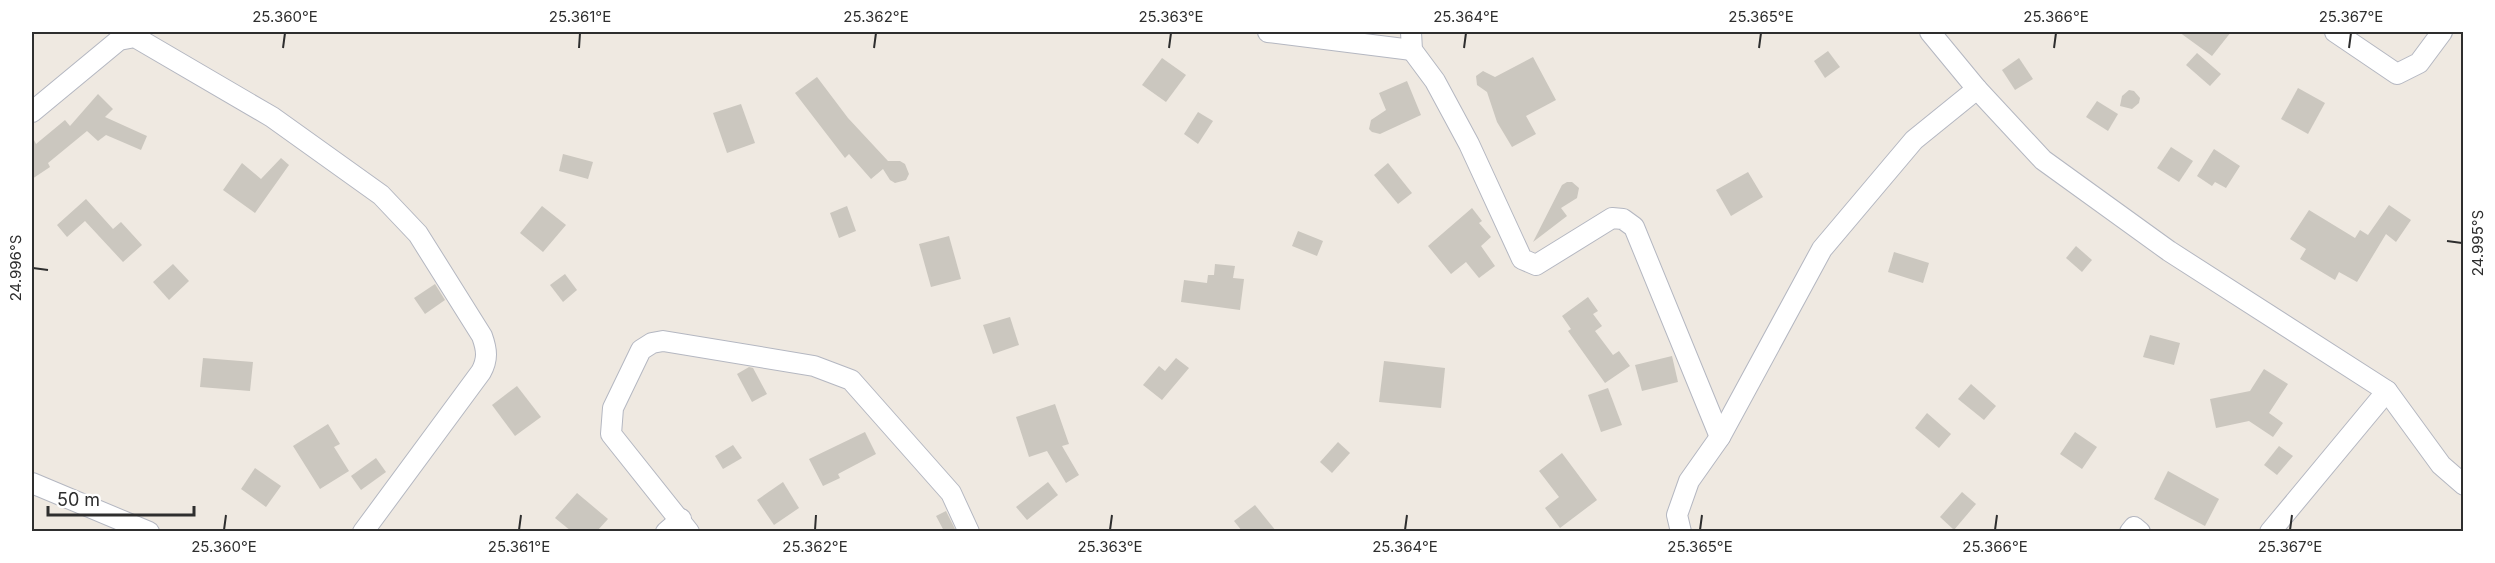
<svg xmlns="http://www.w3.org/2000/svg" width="2495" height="563" font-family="Inter,sans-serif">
	<rect width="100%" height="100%" fill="#efe9e1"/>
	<g fill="#cbc7bf">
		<path d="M 2179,32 L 2231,32 L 2212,56 Z"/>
		<path d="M 1828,51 L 1840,67 L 1825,78 L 1814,61 Z"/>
		<path d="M 2197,53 L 2221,74 L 2210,86 L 2186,65 Z"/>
		<path d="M 1533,57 L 1556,100 L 1526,116 L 1536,134 L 1512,147 L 1497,122 L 1487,92 L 1477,85 L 1476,76 L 1483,71 L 1495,77 Z"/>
		<path d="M 1162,58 L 1186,75 L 1166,102 L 1142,85 Z"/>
		<path d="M 2019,58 L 2033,79 L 2015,90 L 2002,70 Z"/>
		<path d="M 817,77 L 848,118 L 888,161 L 900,161 L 905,164 L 909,174 L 906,180 L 895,183 L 890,180 L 883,169 L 871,179 L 849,154 L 845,158 L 795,93 Z"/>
		<path d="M 1407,81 L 1421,115 L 1380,134 L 1372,132 L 1369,129 L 1371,120 L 1386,110 L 1379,93 Z"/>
		<path d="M 2298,88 L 2325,103 L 2308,134 L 2281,119 Z"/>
		<path d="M 2129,90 L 2134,91 L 2140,98 L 2139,103 L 2132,109 L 2120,106 L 2122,96 Z"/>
		<path d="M 98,94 L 113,109 L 105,117 L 147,136 L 141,150 L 106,135 L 98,141 L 87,131 L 48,163 L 50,167 L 32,179 L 32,136 L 36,144 L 65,120 L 70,126 Z"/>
		<path d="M 2097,101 L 2118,114 L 2108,131 L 2086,117 Z"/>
		<path d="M 741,104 L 755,143 L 727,153 L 713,113 Z"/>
		<path d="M 1198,112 L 1213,121 L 1198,144 L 1184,134 Z"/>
		<path d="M 2171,147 L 2193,161 L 2179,182 L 2157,168 Z"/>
		<path d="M 2214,149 L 2240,166 L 2226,188 L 2215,182 L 2212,186 L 2197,176 Z"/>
		<path d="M 563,154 L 593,162 L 588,179 L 559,171 Z"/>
		<path d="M 281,158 L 289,165 L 255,213 L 223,190 L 242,163 L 261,179 Z"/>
		<path d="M 1388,163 L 1412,193 L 1398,204 L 1374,175 Z"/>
		<path d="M 1748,172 L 1763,197 L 1731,216 L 1716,190 Z"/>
		<path d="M 1567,182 L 1572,182 L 1579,188 L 1577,198 L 1561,208 L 1567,216 L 1533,242 L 1562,185 Z"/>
		<path d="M 86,199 L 113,229 L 121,222 L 142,245 L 123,262 L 85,221 L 67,237 L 57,225 Z"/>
		<path d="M 2389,205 L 2411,220 L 2396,242 L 2386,234 L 2357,282 L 2339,272 L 2335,280 L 2300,259 L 2306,249 L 2290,239 L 2309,210 L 2355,238 L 2360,230 L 2368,235 Z"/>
		<path d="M 542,206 L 566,225 L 543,252 L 520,233 Z"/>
		<path d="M 847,206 L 856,231 L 839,238 L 830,213 Z"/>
		<path d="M 1472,208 L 1482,221 L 1479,223 L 1491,237 L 1481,246 L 1495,266 L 1479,278 L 1466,262 L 1451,274 L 1428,246 Z"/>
		<path d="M 1298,231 L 1323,241 L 1317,256 L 1292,246 Z"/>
		<path d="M 949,236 L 961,279 L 931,287 L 919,244 Z"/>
		<path d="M 2076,246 L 2092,260 L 2082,272 L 2066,258 Z"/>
		<path d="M 1894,252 L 1929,263 L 1923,283 L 1888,272 Z"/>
		<path d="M 173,264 L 189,281 L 169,300 L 153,282 Z"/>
		<path d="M 1215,264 L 1235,266 L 1233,278 L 1244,279 L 1240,310 L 1181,302 L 1184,280 L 1207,283 L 1208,275 L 1214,275 Z"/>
		<path d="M 565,274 L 577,290 L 563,302 L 550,285 Z"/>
		<path d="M 435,284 L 445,300 L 425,314 L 414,298 Z"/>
		<path d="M 1588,297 L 1598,311 L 1593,314 L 1602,326 L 1595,331 L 1613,355 L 1619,351 L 1630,366 L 1605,383 L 1568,331 L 1571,329 L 1562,316 Z"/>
		<path d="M 1010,317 L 1019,345 L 993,354 L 983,325 Z"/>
		<path d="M 2150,335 L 2180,343 L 2174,365 L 2143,357 Z"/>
		<path d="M 1672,356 L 1678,382 L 1642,391 L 1635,365 Z"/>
		<path d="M 203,358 L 253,362 L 250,391 L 200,387 Z"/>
		<path d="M 1176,358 L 1189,368 L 1162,400 L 1143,385 L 1159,366 L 1165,371 Z"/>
		<path d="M 1384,361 L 1445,368 L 1441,408 L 1379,402 Z"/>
		<path d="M 749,367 L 753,368 L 767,394 L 752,402 L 737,374 Z"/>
		<path d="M 2264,369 L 2288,384 L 2269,413 L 2283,423 L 2273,437 L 2249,421 L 2216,428 L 2210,399 L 2250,391 Z"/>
		<path d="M 1971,384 L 1996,406 L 1984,420 L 1958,399 Z"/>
		<path d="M 517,386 L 541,417 L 515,436 L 492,405 Z"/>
		<path d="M 1608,388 L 1622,425 L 1601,432 L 1588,395 Z"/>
		<path d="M 1055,404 L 1069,444 L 1062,446 L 1079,475 L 1066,483 L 1047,451 L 1029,457 L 1016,417 Z"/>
		<path d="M 1927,413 L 1951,434 L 1939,448 L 1915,428 Z"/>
		<path d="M 328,424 L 340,444 L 334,447 L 349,471 L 320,489 L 293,446 Z"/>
		<path d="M 865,432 L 876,454 L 838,474 L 840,478 L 823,486 L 809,459 Z"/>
		<path d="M 2075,432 L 2097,447 L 2082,469 L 2060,454 Z"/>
		<path d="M 1338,442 L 1350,453 L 1332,473 L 1320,462 Z"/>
		<path d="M 733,445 L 742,458 L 723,469 L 715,456 Z"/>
		<path d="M 2279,446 L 2293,456 L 2277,475 L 2264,465 Z"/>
		<path d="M 1562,453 L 1597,500 L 1560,528 L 1545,508 L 1559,497 L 1539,471 Z"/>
		<path d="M 376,458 L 386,472 L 361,490 L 351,476 Z"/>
		<path d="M 255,468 L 281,486 L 266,507 L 241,489 Z"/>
		<path d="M 2168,471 L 2219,499 L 2205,526 L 2154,499 Z"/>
		<path d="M 783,482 L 799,508 L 774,525 L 757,500 Z"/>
		<path d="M 1048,482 L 1058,495 L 1027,520 L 1016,507 Z"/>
		<path d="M 1962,492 L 1976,504 L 1954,530 L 1940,517 Z"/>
		<path d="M 577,493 L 608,519 L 597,531 L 571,531 L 555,518 Z"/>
		<path d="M 1255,505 L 1276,531 L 1242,531 L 1234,521 Z"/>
		<path d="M 946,511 L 956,531 L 944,531 L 936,516 Z"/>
	</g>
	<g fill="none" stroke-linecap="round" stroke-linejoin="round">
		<defs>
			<g id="street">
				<path d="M 1268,32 L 1412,50"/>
				<path d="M 1411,32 L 1412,50 L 1435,81 L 1469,144 L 1522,259 L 1536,265 L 1612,218 L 1623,219 L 1634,227 L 1720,437"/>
				<path d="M 1930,32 L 1977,89 L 2043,160 L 2169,251 L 2387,391 L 2441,465 L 2464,485"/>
				<path d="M 2335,32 L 2397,74 L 2419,63 L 2442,32"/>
				<path d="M 32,112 L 119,40 L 135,37 L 272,117 L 381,195 L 418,234 L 482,336 C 487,350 488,359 481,372 L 363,532"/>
				<path d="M 32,483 L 149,532"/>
				<path d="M 666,532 L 681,519"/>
				<path d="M 689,532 L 611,434 L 613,408 L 641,350 L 652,343 L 663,341 L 814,366 L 851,380 L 951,493 L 969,532"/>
				<path d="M 1681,532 L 1677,515 L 1689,481 L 1720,437 L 1822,249 L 1914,140 L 1977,89"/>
				<path d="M 2130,532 L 2134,527 L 2140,532"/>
				<path d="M 2270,532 L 2387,391"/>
			</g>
		</defs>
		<use href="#street" stroke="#b4b7c1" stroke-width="22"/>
		<use href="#street" stroke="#fff" stroke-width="20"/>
	</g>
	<path fill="none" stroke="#2e2e2e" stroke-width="2" d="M 283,48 L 285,33M 579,48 L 580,33M 874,48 L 876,33M 1169,48 L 1171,33M 1464,48 L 1466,33M 1759,48 L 1761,33M 2054,48 L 2056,33M 2349,48 L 2351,33M 2447,241 L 2462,243M 33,268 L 48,270M 224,530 L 226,515M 519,530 L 521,515M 815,530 L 816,515M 1110,530 L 1112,515M 1405,530 L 1407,515M 1700,530 L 1702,515M 1995,530 L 1997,515M 2290,530 L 2292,515"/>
	<rect width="2495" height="563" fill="none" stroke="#ffffff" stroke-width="66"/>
	<path d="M48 506v9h146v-9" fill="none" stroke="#2e2e2e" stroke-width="3"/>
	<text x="57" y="506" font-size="18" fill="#2e2e2e" stroke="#ffffff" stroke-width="4.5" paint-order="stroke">50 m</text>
	<rect x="33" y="33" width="2429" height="497" fill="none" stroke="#2e2e2e" stroke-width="2"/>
	<g font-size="15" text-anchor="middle" fill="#2e2e2e">
		<text x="285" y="22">25.360°E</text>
		<text x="580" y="22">25.361°E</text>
		<text x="876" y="22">25.362°E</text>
		<text x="1171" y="22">25.363°E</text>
		<text x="1466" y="22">25.364°E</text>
		<text x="1761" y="22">25.365°E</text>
		<text x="2056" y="22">25.366°E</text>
		<text x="2351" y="22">25.367°E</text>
		<text transform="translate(2478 243) rotate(-90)" y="5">24.995°S</text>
		<text transform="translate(16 268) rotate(-90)" y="5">24.996°S</text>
		<text x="224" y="552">25.360°E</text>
		<text x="519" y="552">25.361°E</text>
		<text x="815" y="552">25.362°E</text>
		<text x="1110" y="552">25.363°E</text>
		<text x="1405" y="552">25.364°E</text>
		<text x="1700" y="552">25.365°E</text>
		<text x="1995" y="552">25.366°E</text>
		<text x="2290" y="552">25.367°E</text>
	</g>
</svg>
